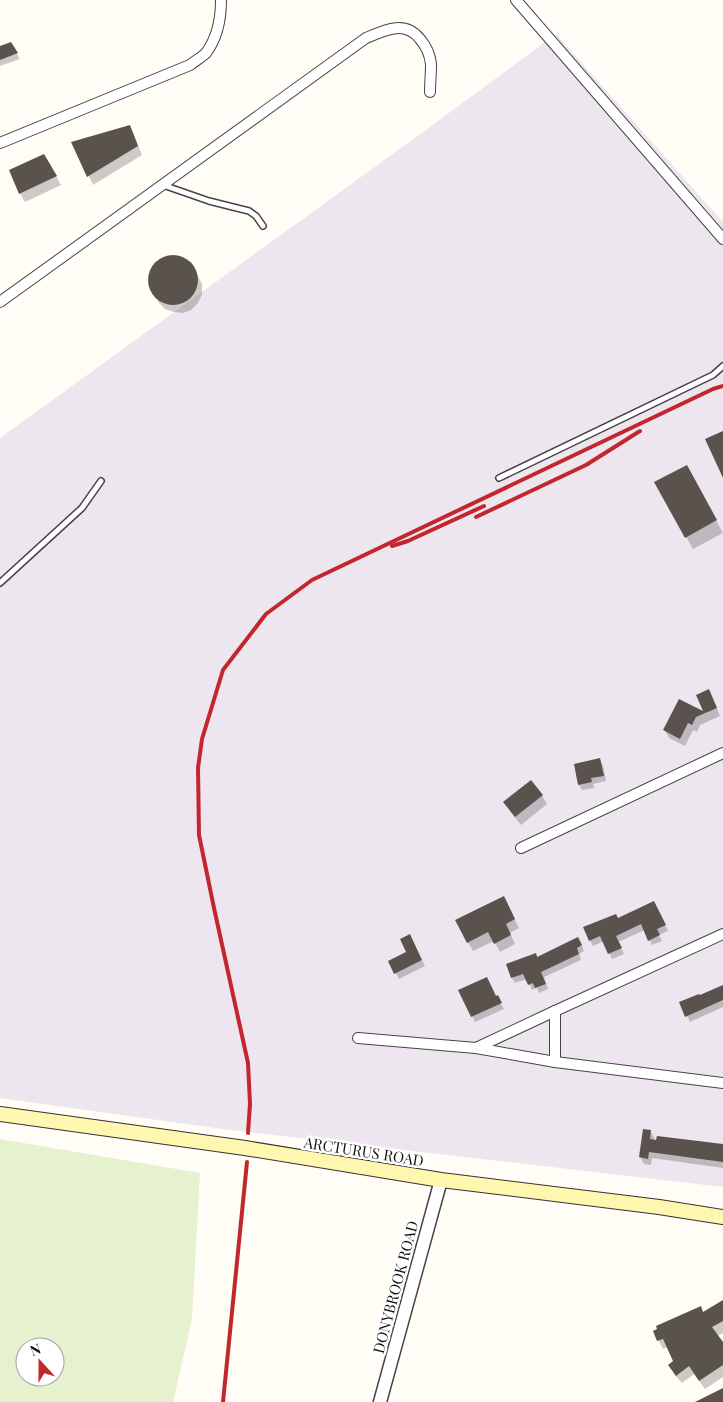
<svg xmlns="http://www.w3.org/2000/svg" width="723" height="1402" font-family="'Playfair Display',serif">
	<rect width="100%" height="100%" fill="#fffdf5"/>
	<path fill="#eee6ef" d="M 556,34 L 723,222 L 723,1187 L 222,1129 L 0,1098 L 0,438 L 419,135 Z"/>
	<path fill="#e6f2cf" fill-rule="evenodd" d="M 0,1139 L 200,1173 L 192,1319 L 173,1402 L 0,1402 ZM 25,1347 L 55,1347 L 55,1377 L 25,1377 Z"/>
	<g fill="#0003">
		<path d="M 11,44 L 20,59 L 0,66 L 0,48 Z"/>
		<path d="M 129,126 L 134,135 L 142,155 L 93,185 L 73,142 Z"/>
		<path d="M 56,176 L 61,185 L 25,202 L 20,193 Z"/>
		<path d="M 176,256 L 184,259 L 192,265 L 202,284 L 202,294 L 198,303 L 191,310 L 183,313 L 174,312 L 165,309 L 159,303 L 150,285 L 150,276 L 153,268 L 159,261 L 167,257 Z"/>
		<path d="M 693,478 L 723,533 L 693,549 L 656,483 Z"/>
		<path d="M 698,695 L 713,699 L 720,716 L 700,725 L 697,732 L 693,730 L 685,746 L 669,738 L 665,730 L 680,701 L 706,714 Z"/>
		<path d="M 600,760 L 603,765 L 606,781 L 593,784 L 594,788 L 582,790 L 579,785 Z"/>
		<path d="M 542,795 L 547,804 L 521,825 L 510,811 Z"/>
		<path d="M 508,906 L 519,928 L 510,933 L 515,944 L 500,952 L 494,941 L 473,951 L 468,942 Z"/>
		<path d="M 657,908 L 668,931 L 659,935 L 662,941 L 652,945 L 645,930 L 618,942 L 624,954 L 612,959 L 604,941 L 593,946 L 590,940 L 618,919 Z"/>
		<path d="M 412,941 L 425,966 L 399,979 L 389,961 L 408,952 Z"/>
		<path d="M 581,944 L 584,951 L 579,954 L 581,960 L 544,977 L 548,989 L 539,993 L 537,988 L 532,990 L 527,979 L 515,983 L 512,978 L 536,955 L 538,958 Z"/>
		<path d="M 723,986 L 723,1007 L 690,1022 L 681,1003 L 699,997 Z"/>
		<path d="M 460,990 L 496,997 L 504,1009 L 475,1022 Z"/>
		<path d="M 650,1131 L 655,1139 L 654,1141 L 723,1152 L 723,1170 L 723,1168 L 652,1158 L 651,1165 L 644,1164 L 640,1157 Z"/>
		<path d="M 723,1302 L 723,1333 L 717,1336 L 723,1344 L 723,1377 L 705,1389 L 694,1374 L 682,1383 L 674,1374 L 674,1362 L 668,1347 L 663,1349 L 654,1332 L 703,1313 Z"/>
	</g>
	<g fill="#5a524d">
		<path d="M 11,42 L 18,53 L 0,60 L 0,46 Z"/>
		<path d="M 130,125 L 138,146 L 87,177 L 71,142 Z"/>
		<path d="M 44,154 L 57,176 L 19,194 L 9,170 Z"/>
		<circle cx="173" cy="280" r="25"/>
		<path d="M 723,431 L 723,478 L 705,439 Z"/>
		<path d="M 687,465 L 717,520 L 685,538 L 654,482 Z"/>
		<path d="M 709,689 L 717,708 L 696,717 L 692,725 L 688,723 L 680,739 L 663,730 L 679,699 L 703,711 L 696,695 Z"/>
		<path d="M 600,758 L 604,776 L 591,778 L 592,782 L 578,785 L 574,764 Z"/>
		<path d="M 531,780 L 543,795 L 515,817 L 503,802 Z"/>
		<path d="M 504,896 L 515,919 L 506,924 L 511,935 L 494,944 L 488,932 L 467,943 L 455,920 Z"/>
		<path d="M 654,901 L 666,925 L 657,929 L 660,935 L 648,941 L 641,924 L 616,936 L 622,948 L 608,954 L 600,936 L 589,941 L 583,927 L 616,914 L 618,918 Z"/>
		<path d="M 410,934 L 422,960 L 394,974 L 388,961 L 406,952 L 400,939 Z"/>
		<path d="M 578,937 L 582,945 L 577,948 L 579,954 L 541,972 L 546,984 L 535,988 L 533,983 L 528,985 L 523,974 L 511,978 L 506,964 L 536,953 L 537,957 Z"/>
		<path d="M 487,977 L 496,996 L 498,995 L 502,1003 L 471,1017 L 458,990 Z"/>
		<path d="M 723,985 L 723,1000 L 685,1017 L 679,1002 L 699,994 L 700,995 Z"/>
		<path d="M 643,1129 L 651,1130 L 650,1139 L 656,1140 L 657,1136 L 723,1144 L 723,1162 L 649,1152 L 648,1159 L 639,1157 Z"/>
		<path d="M 723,1300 L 723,1321 L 712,1327 L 723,1342 L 723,1365 L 699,1381 L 689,1366 L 676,1376 L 668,1365 L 673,1361 L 663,1339 L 657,1341 L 653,1331 L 657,1329 L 656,1326 L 701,1306 L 703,1312 Z"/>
		<path d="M 723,1388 L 723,1402 L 695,1402 Z"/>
	</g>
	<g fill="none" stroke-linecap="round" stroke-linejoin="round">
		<defs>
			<g id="service">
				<path d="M 163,185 L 209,201 L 249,211 L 256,216 L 263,226"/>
				<path d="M 499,478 L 713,375 L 723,366"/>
				<path d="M 0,583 L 82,508 L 101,481"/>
			</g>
			<g id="minor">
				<path d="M 516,0 L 723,239"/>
				<path d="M 0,143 L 190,65 C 195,61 202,57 206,53 C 218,37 221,19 221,0"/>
				<path d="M 0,302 L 366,38 C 385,30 405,20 420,39 C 426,46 430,55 431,64 C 431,74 430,83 430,92"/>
				<path d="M 521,848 L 723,753"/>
				<path d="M 358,1038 L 476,1048 L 555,1062 L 723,1083"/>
				<path d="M 476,1048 L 555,1011"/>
				<path d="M 555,1062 L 555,1011 L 723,934"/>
			</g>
			<path id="tertiary" d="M 380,1402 L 441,1180"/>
			<path id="secondary" d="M 0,1114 L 245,1148 L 441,1180 L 659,1207 L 723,1217"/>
		</defs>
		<use href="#service" stroke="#444" stroke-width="8"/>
		<use href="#minor" stroke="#444" stroke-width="12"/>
		<use href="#tertiary" stroke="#444" stroke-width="15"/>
		<use href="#secondary" stroke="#333" stroke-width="16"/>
		<use href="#service" stroke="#fff" stroke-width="5"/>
		<use href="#minor" stroke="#fff" stroke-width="10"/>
		<use href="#tertiary" stroke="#fff" stroke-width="12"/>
		<use href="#secondary" stroke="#fff6b0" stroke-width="14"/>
		<g stroke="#c4262e" stroke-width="4">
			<path d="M 476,517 L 586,465 L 640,431"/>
			<path d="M 392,546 L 408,541 L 484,506"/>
			<path d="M 248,1133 L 250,1104 L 248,1063 L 214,908 L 199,835 L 198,768 L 202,739 L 223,670 L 266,614 L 312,580 L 713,389 L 723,386"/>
			<path d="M 223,1402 L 247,1162"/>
		</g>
	</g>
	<g text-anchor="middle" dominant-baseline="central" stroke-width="5" stroke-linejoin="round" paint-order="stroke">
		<g font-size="15" fill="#111" stroke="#fff">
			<text transform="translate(364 1151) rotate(9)">ARCTURUS ROAD</text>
			<text transform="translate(395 1287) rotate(-75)">DONYBROOK ROAD</text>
		</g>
	</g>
	<g transform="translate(40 1362) rotate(339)"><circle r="24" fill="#ffffff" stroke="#a0a0a0"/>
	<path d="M0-4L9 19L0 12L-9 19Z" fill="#c4262e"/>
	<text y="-8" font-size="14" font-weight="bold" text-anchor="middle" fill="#111111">N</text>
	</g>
</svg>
